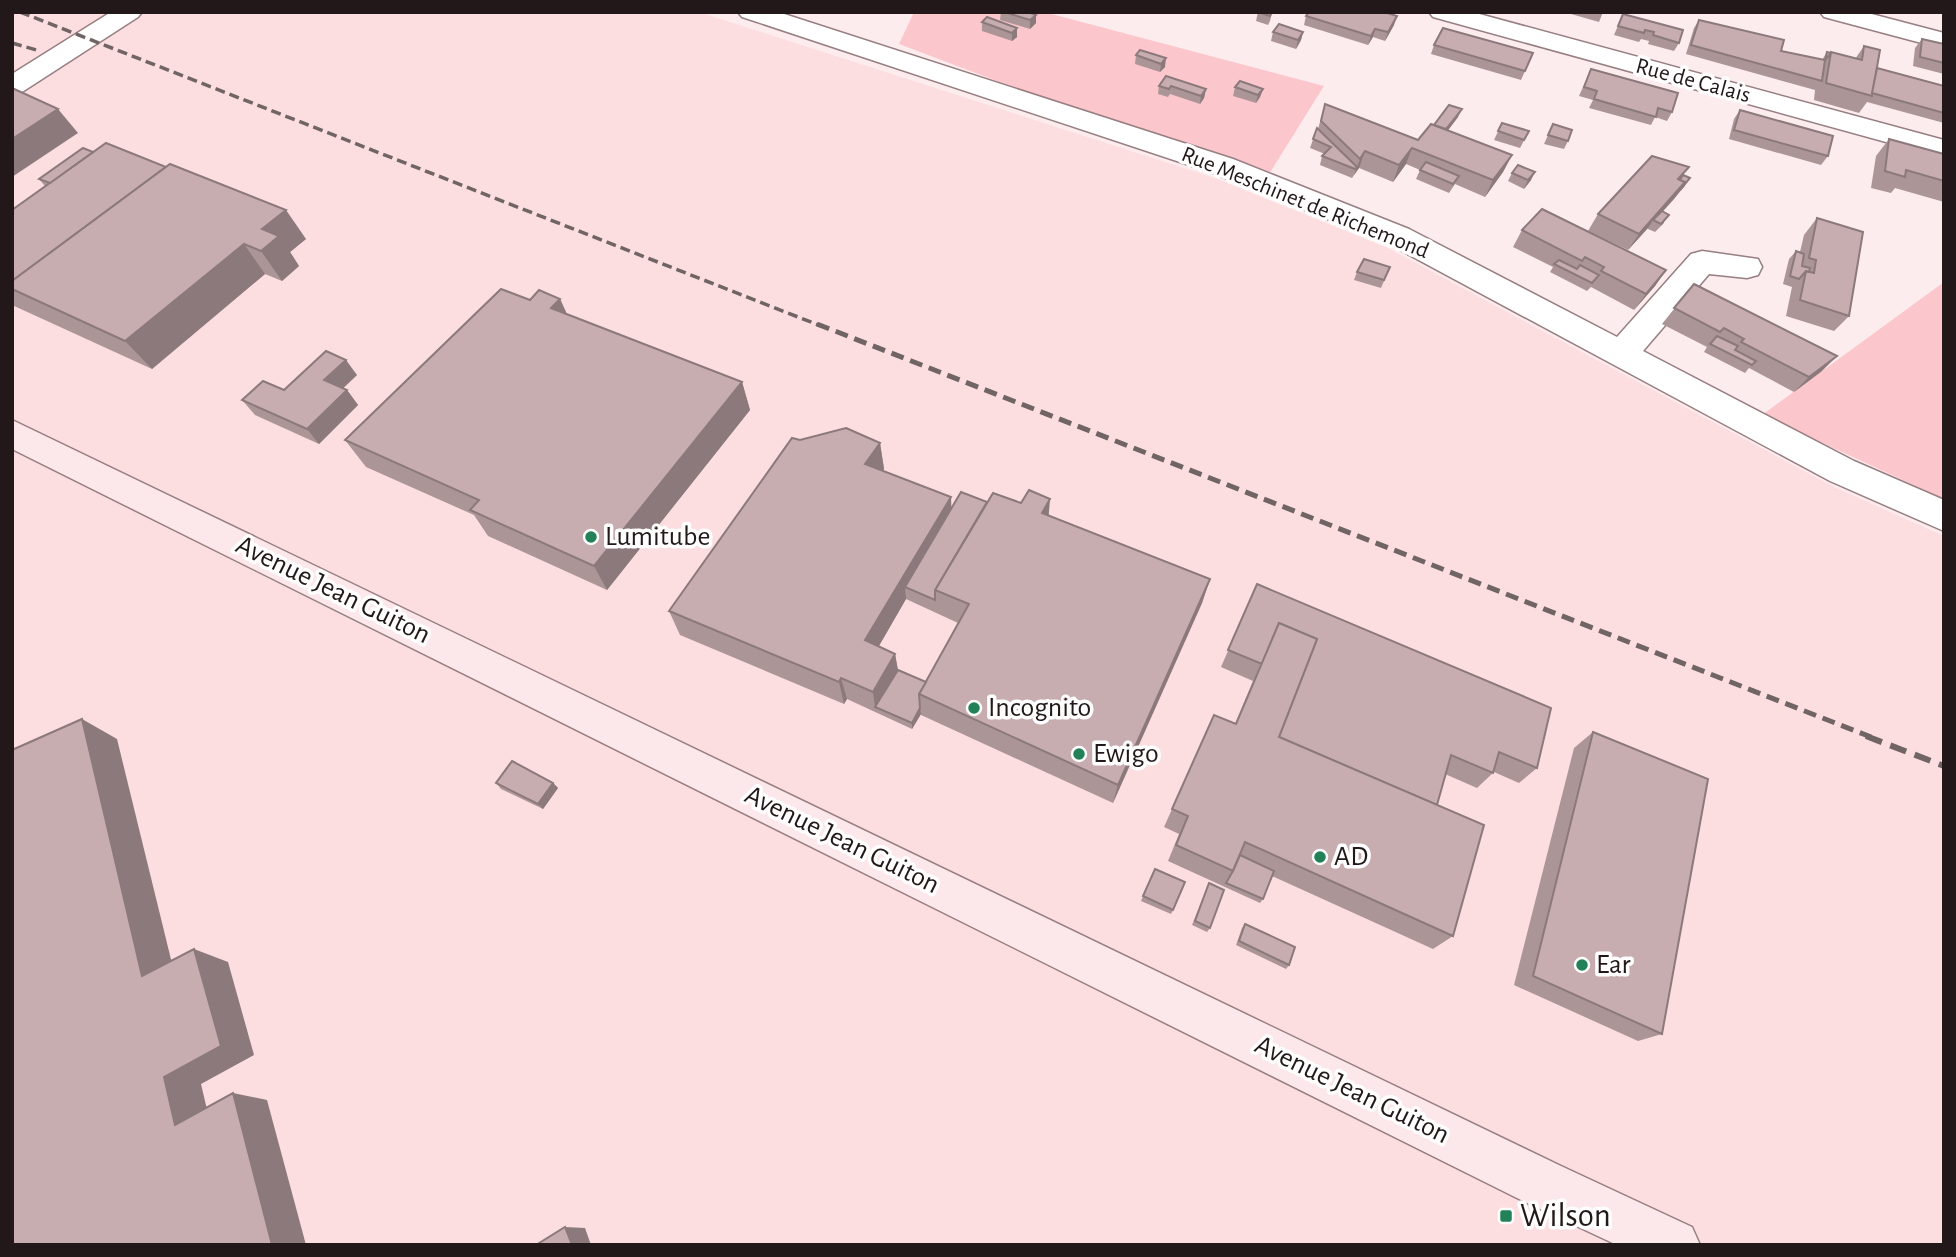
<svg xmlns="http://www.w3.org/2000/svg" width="1956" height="1257" font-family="'Alegreya Sans',sans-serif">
	<rect width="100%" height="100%" fill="#fdecee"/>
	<path fill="#fcdee1" d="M 12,12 L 699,12 L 1215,178 L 1388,248 L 1834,487 L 1944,536 L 1944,1245 L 12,1245 Z"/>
	<g fill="#fcc6cd">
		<path d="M 914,12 L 1044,12 L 1324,86 L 1264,182 L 899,44 Z"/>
		<path d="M 1944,282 L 1944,499 L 1762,415 Z"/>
	</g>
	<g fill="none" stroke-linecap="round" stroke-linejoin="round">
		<defs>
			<g id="minor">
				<path d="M 111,12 L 142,12 L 138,17 L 22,92 L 12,94 L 12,74 Z"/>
				<path d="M 738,12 L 778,12 L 1233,159 L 1409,229 L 1617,337 L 1691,254 L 1702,251 L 1758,259 L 1762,267 L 1758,275 L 1747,278 L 1709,274 L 1643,351 L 1854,461 L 1944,500 L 1944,531 L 1830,481 L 1387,243 L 1213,173 L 742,17 Z"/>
				<path d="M 1429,12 L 1472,12 L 1944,140 L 1944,158 L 1433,17 Z"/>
				<path d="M 1820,12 L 1864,12 L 1944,33 L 1944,49 L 1824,17 Z"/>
			</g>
			<path id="secondary" d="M 12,420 L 1561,1166 L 1692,1227 L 1700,1245 L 1617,1245 L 1525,1202 L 12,449 Z"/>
		</defs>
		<use href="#minor" stroke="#977e81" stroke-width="3"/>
		<use href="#secondary" stroke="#977e81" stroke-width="3"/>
		<use href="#minor" fill="#fff" fill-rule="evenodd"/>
		<use href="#secondary" fill="#fce7ea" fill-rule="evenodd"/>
		<g stroke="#706465" stroke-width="3.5" stroke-dasharray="10 5" stroke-linecap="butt">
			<path d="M 20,12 L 821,326"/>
			<path d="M 12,43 L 40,51"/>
		</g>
		<path stroke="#706465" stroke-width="5" stroke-dasharray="13 7" stroke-linecap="butt" d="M 817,324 L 1871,737"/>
		<path stroke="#706465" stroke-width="6" stroke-dasharray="17 9" stroke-linecap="butt" d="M 1866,736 L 1944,766"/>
	</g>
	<g fill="#ac9597" fill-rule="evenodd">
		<path d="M 1001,12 L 1028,12 L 1036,23 L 1030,29 L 1000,20 Z"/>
		<path d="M 1258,12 L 1272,12 L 1270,21 L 1268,25 L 1256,21 Z"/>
		<path d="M 1564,12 L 1603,12 L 1599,22 Z"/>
		<path d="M 1623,14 L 1679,43 L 1674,51 L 1648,44 L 1649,41 L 1641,39 L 1639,42 L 1614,35 Z"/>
		<path d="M 1306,16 L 1394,25 L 1385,41 L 1373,37 L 1368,45 L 1304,25 Z"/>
		<path d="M 1699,20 L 1781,51 L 1822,60 L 1827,52 L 1855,59 L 1864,46 L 1877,68 L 1944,86 L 1944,123 L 1867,102 L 1859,113 L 1814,100 L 1815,90 L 1686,54 L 1694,28 Z"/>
		<path d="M 982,22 L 1017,28 L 1017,37 L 1012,41 L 982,31 Z"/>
		<path d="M 1273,32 L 1303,32 L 1301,40 L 1296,49 L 1271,41 Z"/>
		<path d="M 1922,39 L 1944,44 L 1944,74 L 1913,66 L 1915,48 Z"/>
		<path d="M 1434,45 L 1533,53 L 1521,80 L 1431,54 Z"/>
		<path d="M 1140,50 L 1165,67 L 1160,72 L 1135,64 L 1136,55 Z"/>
		<path d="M 1591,69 L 1672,112 L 1667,121 L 1655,117 L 1651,125 L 1589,108 L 1593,100 L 1579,96 Z"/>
		<path d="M 1166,76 L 1206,89 L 1204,98 L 1200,104 L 1170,94 L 1168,97 L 1158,94 L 1159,86 Z"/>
		<path d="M 1235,87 L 1263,89 L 1260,97 L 1256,103 L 1233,96 Z"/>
		<path d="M 1325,104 L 1418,140 L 1434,125 L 1458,117 L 1448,130 L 1512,155 L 1503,172 L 1485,197 L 1455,184 L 1449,193 L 1416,179 L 1420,170 L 1406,164 L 1393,182 L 1359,168 L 1352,178 L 1320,165 L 1322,156 L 1325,154 L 1310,148 L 1317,128 L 1318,129 Z"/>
		<path d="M 1740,110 L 1828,156 L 1821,165 L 1729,139 L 1734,119 Z"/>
		<path d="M 1502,123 L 1529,131 L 1520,148 L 1494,140 Z"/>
		<path d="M 1553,124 L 1568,141 L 1564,149 L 1544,144 Z"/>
		<path d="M 1889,139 L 1944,154 L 1944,202 L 1895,188 L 1891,193 L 1871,188 L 1876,156 Z"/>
		<path d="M 1512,173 L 1531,180 L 1524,189 L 1508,181 Z"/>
		<path d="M 1683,176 L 1685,186 L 1663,211 L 1664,223 L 1655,232 L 1648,229 L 1648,228 L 1628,250 L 1588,231 L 1598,214 Z"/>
		<path d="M 39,179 L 306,239 L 290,252 L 299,266 L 282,281 L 265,274 L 152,369 L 12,305 L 12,210 L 45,186 Z"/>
		<path d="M 1817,218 L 1849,316 L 1834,331 L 1786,316 L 1792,287 L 1783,284 L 1789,259 L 1796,251 L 1800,252 L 1804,235 Z"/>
		<path d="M 1522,230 L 1666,270 L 1655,286 L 1634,310 L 1591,287 L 1587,291 L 1550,272 L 1553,267 L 1513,247 Z"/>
		<path d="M 1390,267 L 1381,288 L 1354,280 L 1357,272 Z"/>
		<path d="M 1694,284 L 1822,371 L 1794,392 L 1749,368 L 1745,373 L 1704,352 L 1707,347 L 1662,324 Z"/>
		<path d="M 560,299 L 567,314 L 742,382 L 750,410 L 607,590 L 488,536 L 474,515 L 366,467 L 345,440 L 530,300 Z"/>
		<path d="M 357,375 L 343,388 L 347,390 L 358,405 L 319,444 L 255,415 L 242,400 L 284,390 Z"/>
		<path d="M 800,440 L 880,443 L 884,469 L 882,471 L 951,508 L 987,502 L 1049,516 L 1210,579 L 1202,603 L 1113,803 L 921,715 L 921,714 L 912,729 L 847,699 L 844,704 L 680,635 L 669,611 ZM 906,599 L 958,623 L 926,682 L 898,670 L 895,654 L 879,646 Z"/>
		<path d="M 1257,584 L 1537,768 L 1519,783 L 1494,772 L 1477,788 L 1445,774 L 1437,805 L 1453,936 L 1433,949 L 1272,876 L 1263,899 L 1260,903 L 1168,861 L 1179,834 L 1164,827 L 1214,715 L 1235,724 L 1253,681 L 1221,667 Z"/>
		<path d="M 1593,732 L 1662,1034 L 1638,1041 L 1514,985 L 1574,748 Z"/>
		<path d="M 496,783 L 553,783 L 558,788 L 543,809 L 501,789 Z"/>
		<path d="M 1155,869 L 1173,910 L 1171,914 L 1141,901 Z"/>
		<path d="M 1209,883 L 1210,928 L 1207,932 L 1192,925 L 1207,887 Z"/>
		<path d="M 1245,924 L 1289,965 L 1286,969 L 1236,945 L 1242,928 Z"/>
	</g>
	<g fill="#8c797b">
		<path d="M 1036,15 L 1036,23 L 1030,29 L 1030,20 Z"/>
		<path d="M 1397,16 L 1394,25 L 1385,41 L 1388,32 Z"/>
		<path d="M 1017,28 L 1017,37 L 1012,41 L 1012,33 Z"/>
		<path d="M 1375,29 L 1373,37 L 1368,45 L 1371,36 Z"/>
		<path d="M 1303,32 L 1301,40 L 1296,49 L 1298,40 Z"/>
		<path d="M 1166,58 L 1165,67 L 1160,72 L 1161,64 Z"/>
		<path d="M 1206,89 L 1204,98 L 1200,104 L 1201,96 Z"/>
		<path d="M 1263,89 L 1260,97 L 1256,103 L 1258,95 Z"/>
		<path d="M 58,109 L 78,133 L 12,177 L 12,139 Z"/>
		<path d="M 1462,109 L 1458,117 L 1437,145 L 1440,136 Z"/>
		<path d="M 1412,148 L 1406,164 L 1393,182 L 1399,165 Z"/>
		<path d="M 1365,151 L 1359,168 L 1354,175 L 1360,159 Z"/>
		<path d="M 1512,155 L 1503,172 L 1485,197 L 1493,180 Z"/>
		<path d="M 1535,172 L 1531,180 L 1524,189 L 1528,180 Z"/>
		<path d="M 1690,178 L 1674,199 L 1654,221 L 1653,220 L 1648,228 L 1628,250 L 1639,234 Z"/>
		<path d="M 286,210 L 306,239 L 290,252 L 299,266 L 282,281 L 261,251 L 262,229 Z"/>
		<path d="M 244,244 L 265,274 L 152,369 L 125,341 Z"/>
		<path d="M 1666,270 L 1655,286 L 1634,310 L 1646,294 Z"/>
		<path d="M 560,299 L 573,328 L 551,308 Z"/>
		<path d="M 1837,356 L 1822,371 L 1794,392 L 1809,377 Z"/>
		<path d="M 346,360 L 357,375 L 336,395 L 324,380 Z"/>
		<path d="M 742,382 L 750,410 L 607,590 L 594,566 Z"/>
		<path d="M 347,390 L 358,405 L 319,444 L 307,429 Z"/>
		<path d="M 880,443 L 884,469 L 869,491 L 865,464 Z"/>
		<path d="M 951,497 L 952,523 L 905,587 L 906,599 L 869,663 L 865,640 Z"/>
		<path d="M 1050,499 L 1048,524 L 1042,513 Z"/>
		<path d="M 1210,579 L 1202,603 L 1113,803 L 1118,785 Z"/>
		<path d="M 895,654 L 899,676 L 875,707 L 873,692 Z"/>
		<path d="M 841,678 L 847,699 L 844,704 L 839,682 Z"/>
		<path d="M 920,708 L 921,714 L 912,729 L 912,723 Z"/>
		<path d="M 82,719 L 117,739 L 178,988 L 142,976 Z"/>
		<path d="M 553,783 L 558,788 L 543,809 L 538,804 Z"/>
		<path d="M 194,949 L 228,962 L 254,1055 L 201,1084 L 212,1131 L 175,1125 L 164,1077 Z"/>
		<path d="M 233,1093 L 267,1100 L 306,1245 L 272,1245 Z"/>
		<path d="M 565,1227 L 585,1228 L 591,1245 L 572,1245 Z"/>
	</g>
	<g fill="#c8adb0" stroke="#8c797b" stroke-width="2">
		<path d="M 1004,12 L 1028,12 L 1036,15 L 1030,20 Z"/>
		<path d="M 1258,12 L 1272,12 L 1270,16 Z"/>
		<path d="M 1309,12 L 1384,12 L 1397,16 L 1388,32 L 1375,29 L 1371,36 L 1306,16 Z"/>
		<path d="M 1623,14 L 1683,30 L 1679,43 L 1653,35 L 1654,32 L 1645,30 L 1644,33 L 1618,26 Z"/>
		<path d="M 987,17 L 1017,28 L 1012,33 L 982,22 Z"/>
		<path d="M 1699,20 L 1784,40 L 1781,51 L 1825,60 L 1822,81 L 1691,45 Z"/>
		<path d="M 1279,24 L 1303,32 L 1298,40 L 1273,32 Z"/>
		<path d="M 1443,28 L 1533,53 L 1525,71 L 1434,45 Z"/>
		<path d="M 1922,39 L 1944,44 L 1944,63 L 1920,57 Z"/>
		<path d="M 1864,46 L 1880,50 L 1872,96 L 1826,83 L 1831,52 L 1862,60 Z"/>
		<path d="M 1140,50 L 1166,58 L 1161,64 L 1136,55 Z"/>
		<path d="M 1827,52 L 1831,53 L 1825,60 Z"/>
		<path d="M 1877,68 L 1944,86 L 1944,113 L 1872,93 Z"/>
		<path d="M 1591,69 L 1678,93 L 1672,112 L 1658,108 L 1656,117 L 1594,99 L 1597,91 L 1584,87 Z"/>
		<path d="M 1166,76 L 1206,89 L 1201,96 L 1171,86 L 1169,89 L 1159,86 Z"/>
		<path d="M 1240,81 L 1263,89 L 1258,95 L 1235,87 Z"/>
		<path d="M 12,88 L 58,109 L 12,139 Z"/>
		<path d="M 1325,104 L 1418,140 L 1431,124 L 1512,155 L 1493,180 L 1412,148 L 1399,165 L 1365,151 L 1360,159 L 1321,121 Z"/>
		<path d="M 1449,105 L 1462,109 L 1446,129 L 1434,125 Z"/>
		<path d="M 1740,110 L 1833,136 L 1828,156 L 1734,130 Z"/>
		<path d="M 1502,123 L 1529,131 L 1524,140 L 1498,131 Z"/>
		<path d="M 1553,124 L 1572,130 L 1568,141 L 1548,135 Z"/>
		<path d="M 1317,128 L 1357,167 L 1355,169 L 1322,156 L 1331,147 L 1313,139 Z"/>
		<path d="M 1889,139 L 1944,154 L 1944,181 L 1906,170 L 1905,177 L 1885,171 Z"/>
		<path d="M 106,143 L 166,167 L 12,281 L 12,210 Z"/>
		<path d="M 83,148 L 93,152 L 50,183 L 39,179 Z"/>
		<path d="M 1652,156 L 1689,167 L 1678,179 L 1685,182 L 1639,234 L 1598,214 Z"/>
		<path d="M 1426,162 L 1459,176 L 1453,184 L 1420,170 Z"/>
		<path d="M 170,164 L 286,210 L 262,229 L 279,236 L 261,251 L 244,244 L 125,341 L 12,289 L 12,281 Z"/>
		<path d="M 1518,165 L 1535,172 L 1528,180 L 1512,173 Z"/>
		<path d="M 1683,175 L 1690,178 L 1680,190 L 1685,182 L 1680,180 Z"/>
		<path d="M 1542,209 L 1666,270 L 1646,294 L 1601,271 L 1604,267 L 1585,257 L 1582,261 L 1522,230 Z"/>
		<path d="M 1662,211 L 1669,215 L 1661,224 L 1653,220 Z"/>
		<path d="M 1817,218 L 1863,232 L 1849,316 L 1800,300 L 1806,271 L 1814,273 L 1816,260 L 1809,258 Z"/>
		<path d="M 1796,251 L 1804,254 L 1802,266 L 1810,268 L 1809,272 L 1806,271 L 1799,279 L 1790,276 Z"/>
		<path d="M 1364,259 L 1390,267 L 1384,280 L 1357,272 Z"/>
		<path d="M 1559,260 L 1577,269 L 1580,265 L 1599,275 L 1592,283 L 1554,264 Z"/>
		<path d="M 1694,284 L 1837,356 L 1809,377 L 1741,342 L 1744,339 L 1724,328 L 1720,332 L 1674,308 Z"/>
		<path d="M 501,289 L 530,300 L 539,290 L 560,299 L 551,308 L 742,382 L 594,566 L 470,510 L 479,500 L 345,440 Z"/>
		<path d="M 1717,336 L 1738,346 L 1735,350 L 1756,361 L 1752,365 L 1710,344 Z"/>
		<path d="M 326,351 L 346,360 L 324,380 L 347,390 L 307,429 L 242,400 L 263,381 L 284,390 Z"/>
		<path d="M 846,428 L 880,443 L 865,464 L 951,497 L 865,640 L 895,654 L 873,692 L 841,678 L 839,682 L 669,611 L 792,438 L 800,440 Z"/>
		<path d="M 1029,490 L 1050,499 L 1042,513 L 1210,579 L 1118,785 L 919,694 L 969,604 L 935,590 L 993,493 L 1021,503 Z"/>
		<path d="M 961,492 L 987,502 L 935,590 L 935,600 L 905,587 Z"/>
		<path d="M 1257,584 L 1551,708 L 1537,768 L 1499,752 L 1493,773 L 1451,755 L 1437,805 L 1279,737 L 1317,639 L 1279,623 L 1262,664 L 1228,650 Z"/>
		<path d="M 1279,623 L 1317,639 L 1279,737 L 1484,825 L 1453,936 L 1245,842 L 1233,871 L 1176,845 L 1188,816 L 1172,809 L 1214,715 L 1236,724 Z"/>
		<path d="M 898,670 L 926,682 L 919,694 L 920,708 L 912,723 L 875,707 Z"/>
		<path d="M 82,719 L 142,976 L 194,949 L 221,1046 L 164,1077 L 175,1125 L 233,1093 L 272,1245 L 12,1245 L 12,750 Z"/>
		<path d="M 1593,732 L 1708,779 L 1662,1034 L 1533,976 Z"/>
		<path d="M 512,761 L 553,783 L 538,804 L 496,783 Z"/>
		<path d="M 1240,855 L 1274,871 L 1263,899 L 1226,883 L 1233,871 Z"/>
		<path d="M 1155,869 L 1185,882 L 1173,910 L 1143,896 Z"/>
		<path d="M 1209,883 L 1224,890 L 1210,928 L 1195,921 Z"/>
		<path d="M 1245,924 L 1295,947 L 1289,965 L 1239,941 Z"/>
		<path d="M 565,1227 L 572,1245 L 536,1245 Z"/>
	</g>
	<g fill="#238157" stroke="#fefefe" stroke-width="2.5">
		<circle cx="591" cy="537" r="7"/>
		<circle cx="974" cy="708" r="7"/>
		<circle cx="1079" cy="754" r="7"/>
		<circle cx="1320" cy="857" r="7"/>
		<circle cx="1582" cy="965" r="7"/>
		<rect x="1499" y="1209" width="14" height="14" rx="3.5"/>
	</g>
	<g text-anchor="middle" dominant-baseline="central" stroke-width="7" stroke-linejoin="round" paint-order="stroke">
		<g font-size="23" fill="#221819" stroke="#fefefe">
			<text transform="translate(1693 81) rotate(15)">Rue de Calais</text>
			<text transform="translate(1305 203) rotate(22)">Rue Meschinet de Richemond</text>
		</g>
		<g font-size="28" fill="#221819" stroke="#fefefe" text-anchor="start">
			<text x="605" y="537">Lumitube</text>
			<text x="988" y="708">Incognito</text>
			<text x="1093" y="754">Ewigo</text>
			<text x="1334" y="857">AD</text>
			<text x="1596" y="965">Ear</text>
		</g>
		<g font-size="28" fill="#221819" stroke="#fefefe">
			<text transform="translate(333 590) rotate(26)">Avenue Jean Guiton</text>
			<text transform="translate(842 840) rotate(26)">Avenue Jean Guiton</text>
			<text transform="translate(1352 1090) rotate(26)">Avenue Jean Guiton</text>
		</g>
		<g font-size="33" fill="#221819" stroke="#fefefe" text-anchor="start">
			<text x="1520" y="1216">Wilson</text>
		</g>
	</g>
	<rect width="1956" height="1257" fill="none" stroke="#221819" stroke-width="28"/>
</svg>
